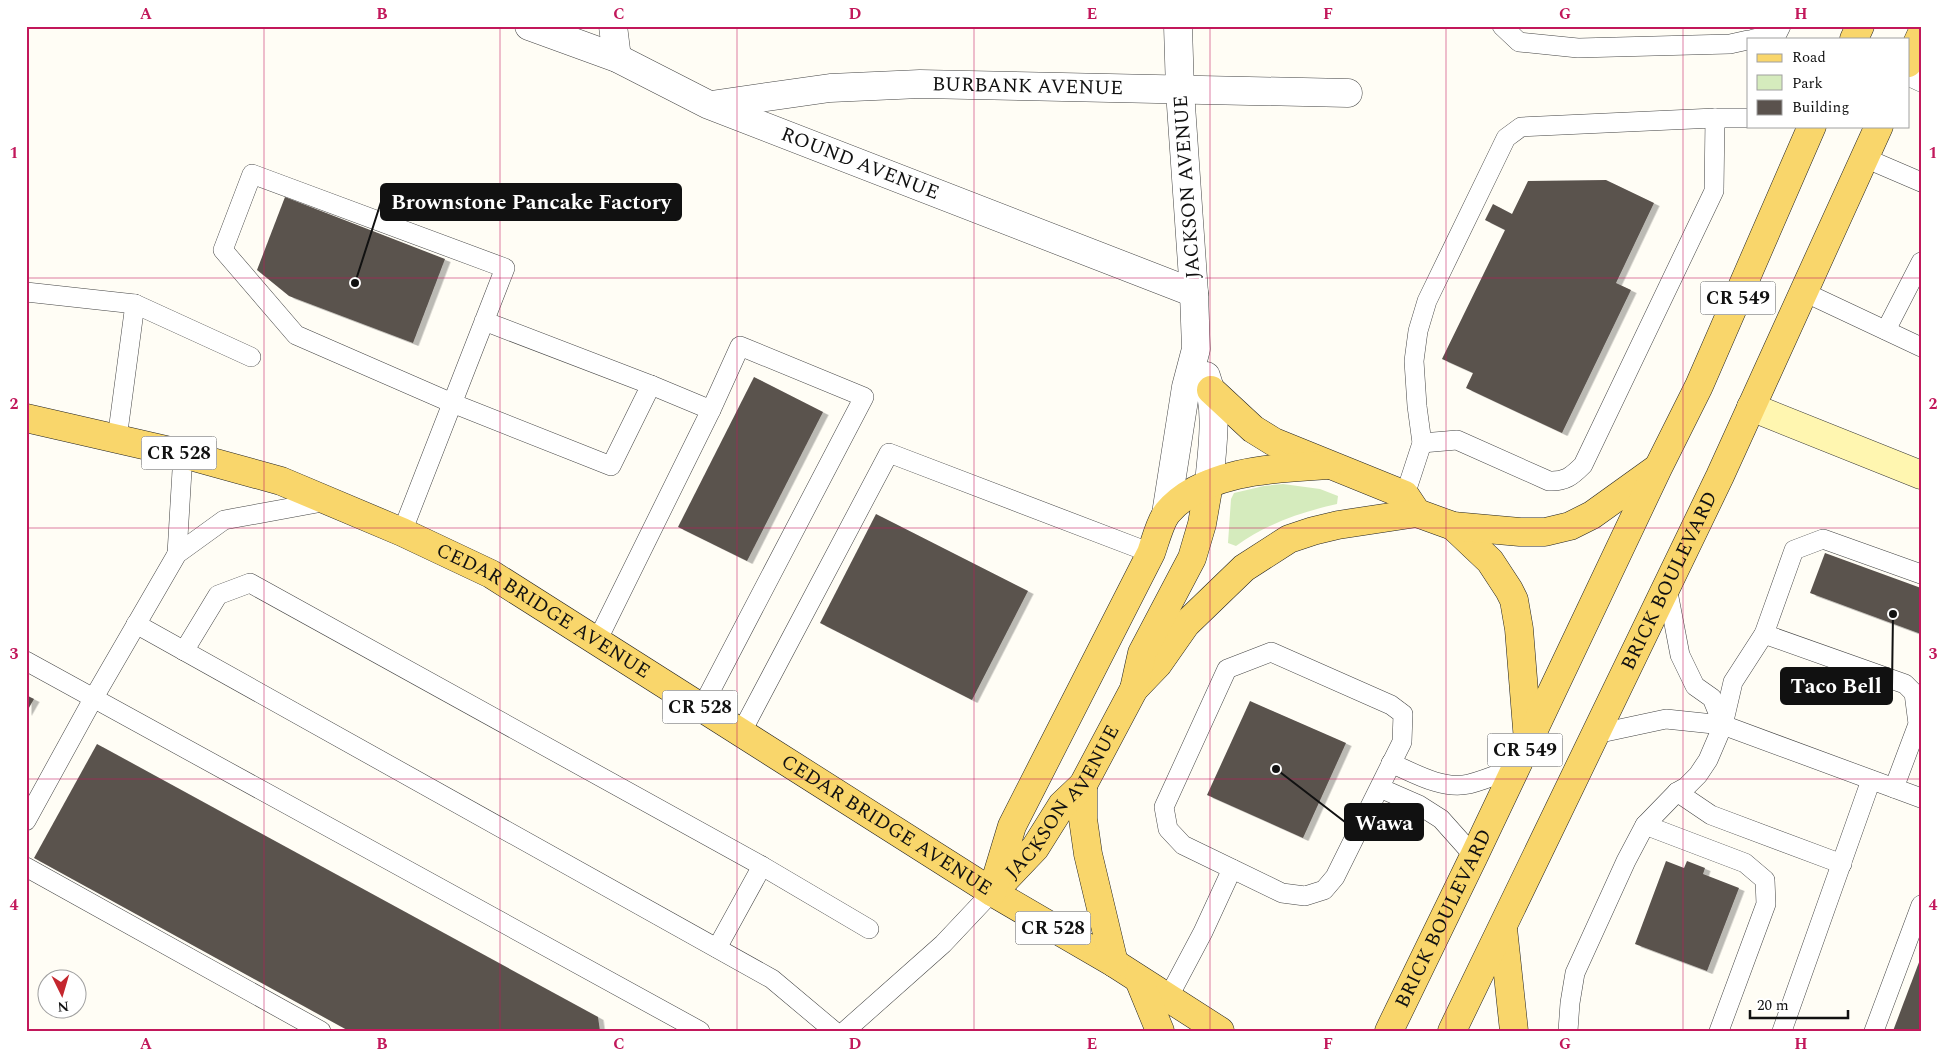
<svg xmlns="http://www.w3.org/2000/svg" width="1947" height="1057" font-family="Spectral,serif">
	<defs>
		<filter id="shadow"><feDropShadow dx="5.5" dy="3" stdDeviation="0" flood-color="#0004"/></filter>
	</defs>
	<rect width="100%" height="100%" fill="#fffdf5"/>
	<path fill="#d5ebbd" d="M 1283,484 L 1320,489 L 1338,496 L 1337,504 C 1301,512 1266,524 1236,546 L 1228,543 L 1231,499 L 1234,493 L 1264,486 Z"/>
	<g fill="#5a524d" filter="url(#shadow)">
		<path d="M 1606,180 L 1654,203 L 1616,283 L 1631,290 L 1562,433 L 1466,388 L 1473,373 L 1442,359 L 1505,230 L 1485,220 L 1493,204 L 1512,214 L 1528,181 Z"/>
		<path d="M 285,197 L 445,259 L 413,343 L 289,296 L 257,270 Z"/>
		<path d="M 754,377 L 823,412 L 747,561 L 678,527 Z"/>
		<path d="M 876,514 L 1028,591 L 972,700 L 820,623 Z"/>
		<path d="M 1825,553 L 1921,588 L 1921,634 L 1810,593 Z"/>
		<path d="M 26,695 L 34,699 L 26,713 Z"/>
		<path d="M 1250,701 L 1346,743 L 1303,838 L 1207,795 Z"/>
		<path d="M 97,744 L 598,1017 L 600,1031 L 349,1031 L 34,858 Z"/>
		<path d="M 1666,861 L 1684,868 L 1687,861 L 1705,868 L 1703,874 L 1739,888 L 1707,971 L 1635,944 Z"/>
		<path d="M 1921,957 L 1921,1031 L 1893,1031 Z"/>
	</g>
	<g fill="none" stroke-linecap="round" stroke-linejoin="round">
		<defs>
			<g id="lane">
				<path d="M 1502,26 L 1519,42 L 1578,48 L 1730,44 L 1748,40"/>
				<path d="M 1753,39 L 1777,34 L 1781,26"/>
				<path d="M 1908,76 L 1921,82"/>
				<path d="M 1865,158 L 1921,182"/>
				<path d="M 26,292 L 135,304 L 117,439"/>
				<path d="M 1804,292 L 1921,347"/>
				<path d="M 135,304 L 251,357"/>
				<path d="M 1886,330 L 1921,262"/>
				<path d="M 651,385 L 711,410"/>
				<path d="M 1422,443 L 1457,440 L 1549,481 C 1565,482 1572,476 1583,465 L 1714,191 L 1715,118"/>
				<path d="M 1405,495 L 1422,443 L 1417,406 L 1414,361 L 1418,331 L 1427,301 L 1506,138 L 1521,127 L 1715,118 L 1748,118"/>
				<path d="M 402,532 C 437,444 470,356 505,268 L 252,174 L 223,250 L 296,335 L 452,403 L 611,466 L 651,385 L 484,321"/>
				<path d="M 177,554 L 183,454"/>
				<path d="M 1667,587 L 1680,655 L 1695,686 L 1712,698 L 1723,725"/>
				<path d="M 136,624 L 772,979 L 834,1031"/>
				<path d="M 1764,634 L 1905,684 L 1914,693 L 1918,724 L 1894,788"/>
				<path d="M 597,641 L 711,410 L 740,346 L 864,397 L 702,707"/>
				<path d="M 184,651 L 218,595 L 250,583 L 762,866 L 869,929"/>
				<path d="M 1271,652 L 1391,705 L 1403,714 L 1402,742 L 1335,877 L 1324,890 L 1305,896 L 1282,893 L 1183,845 L 1168,829 L 1164,807 L 1227,669 Z"/>
				<path d="M 26,661 L 700,1031"/>
				<path d="M 741,733 L 889,453 L 1151,553"/>
				<path d="M 1596,734 L 1666,719 L 1723,725 L 1921,798"/>
				<path d="M 1391,763 C 1414,773 1442,790 1469,784 C 1485,780 1501,773 1517,767"/>
				<path d="M 1380,788 L 1419,805 L 1441,819 L 1474,856"/>
				<path d="M 1677,792 L 1711,815 L 1842,864"/>
				<path d="M 26,821 L 93,699 L 177,554 L 224,520 L 328,501"/>
				<path d="M 1645,825 L 1745,863 L 1765,880 L 1766,904 L 1719,1031"/>
				<path d="M 26,867 L 321,1031"/>
				<path d="M 717,948 L 762,866"/>
				<path d="M 1168,998 L 1203,932 L 1232,869"/>
				<path d="M 845,1031 L 943,944 L 992,892"/>
				<path d="M 1568,1031 L 1570,1003 L 1575,973 L 1626,861 L 1645,825 L 1677,792 L 1686,787 L 1698,775 L 1708,760 L 1723,725 L 1733,682 L 1764,634 L 1794,550 L 1823,539 L 1921,574"/>
				<path d="M 1782,1031 L 1871,780"/>
				<path d="M 1874,1031 L 1921,905"/>
			</g>
			<g id="street">
				<path id="s1" d="M 529,26 L 617,58 L 709,105 L 1194,293"/>
				<path d="M 613,26 L 617,58"/>
				<path id="s2" d="M 711,105 L 830,88 L 920,84 L 1348,93"/>
				<path d="M 1206,376 C 1219,411 1212,448 1209,484"/>
				<path d="M 1166,514 L 1186,387 L 1196,349 L 1194,293 L 1180,91 L 1178,26"/>
			</g>
			<path id="secondary" d="M 1751,407 L 1921,475"/>
			<g id="primary">
				<path d="M 1854,39 L 1860,26"/>
				<path d="M 1908,63 L 1921,35"/>
				<path d="M 1211,390 L 1253,429 L 1274,442 L 1405,495 L 1417,513"/>
				<path id="s3" d="M 26,418 L 183,454 L 281,481 L 402,532 L 491,574 L 992,892 L 1114,963 L 1220,1031"/>
				<path d="M 1453,526 L 1490,561 L 1509,590 L 1514,600 L 1519,629 L 1528,741"/>
				<path d="M 1134,689 L 1158,664 L 1186,624 L 1244,568 L 1289,539 L 1313,531 L 1338,525 L 1417,513 L 1453,526 L 1520,532 L 1545,532 L 1570,526 L 1592,515 L 1656,469"/>
				<path d="M 1083,785 L 1083,819 L 1088,854 L 1114,963"/>
				<path id="s4" d="M 995,890 L 1035,848 L 1062,805 L 1083,785 L 1134,689 L 1142,653 L 1192,558 L 1202,524 L 1209,484"/>
				<path d="M 992,892 L 1012,826 L 1151,553 C 1155,542 1160,522 1167,513 C 1203,470 1277,468 1329,465"/>
				<path d="M 1503,928 L 1514,1031"/>
				<path d="M 1139,980 L 1160,1031"/>
				<path id="s5" d="M 1389,1031 L 1474,856 L 1658,468 L 1699,386 L 1812,126"/>
				<path id="s6" d="M 1452,1031 L 1720,476 L 1879,126"/>
			</g>
		</defs>
		<use href="#lane" stroke="#444" stroke-width="20"/>
		<use href="#street" stroke="#444" stroke-width="29"/>
		<use href="#secondary" stroke="#333" stroke-width="29"/>
		<use href="#primary" stroke="#222" stroke-width="29"/>
		<use href="#lane" stroke="#fff" stroke-width="19"/>
		<use href="#street" stroke="#fff" stroke-width="28"/>
		<use href="#secondary" stroke="#fff6b0" stroke-width="28"/>
		<use href="#primary" stroke="#f9d66b" stroke-width="28"/>
	</g>
	<path fill="none" stroke="#c2185b" stroke-width="1" stroke-opacity="0.55" d="M 264,26 L 264,1031M 500,26 L 500,1031M 737,26 L 737,1031M 974,26 L 974,1031M 1210,26 L 1210,1031M 1446,26 L 1446,1031M 1683,26 L 1683,1031M 26,278 L 1921,278M 26,528 L 1921,528M 26,779 L 1921,779"/>
	<g text-anchor="middle" dominant-baseline="central" stroke-width="5" stroke-linejoin="round" paint-order="stroke">
		<g fill="#fff" stroke="#585858" stroke-width="1">
			<rect x="1700.5" y="281.5" width="75" height="33" rx="4"/>
			<rect x="141.5" y="436.5" width="75" height="33" rx="4"/>
			<rect x="662.5" y="690.5" width="75" height="33" rx="4"/>
			<rect x="1487.5" y="733.5" width="75" height="33" rx="4"/>
			<rect x="1015.5" y="911.5" width="75" height="33" rx="4"/>
		</g>
		<g font-size="19" font-weight="bold" fill="#111">
			<text x="1738" y="298">CR 549</text>
			<text x="179" y="453">CR 528</text>
			<text x="700" y="707">CR 528</text>
			<text x="1525" y="750">CR 549</text>
			<text x="1053" y="928">CR 528</text>
		</g>
		<g font-size="20" fill="#111" stroke="#fff">
			<text stroke="none"><textPath href="#s2" startOffset="318">BURBANK AVENUE</textPath></text>
			<text stroke="none"><textPath href="#s1" startOffset="359">ROUND AVENUE</textPath></text>
			<text transform="translate(1187 187) rotate(-94)">JACKSON AVENUE</text>
			<text stroke="none"><textPath href="#s6" startOffset="500">BRICK BOULEVARD</textPath></text>
			<text stroke="none"><textPath href="#s3" startOffset="556">CEDAR BRIDGE AVENUE</textPath></text>
			<text stroke="none"><textPath href="#s4" startOffset="112">JACKSON AVENUE</textPath></text>
			<text stroke="none"><textPath href="#s3" startOffset="961">CEDAR BRIDGE AVENUE</textPath></text>
			<text stroke="none"><textPath href="#s5" startOffset="125">BRICK BOULEVARD</textPath></text>
		</g>
	</g>
	<path fill="none" stroke="#111" stroke-width="2" d="M355 283L381 202M1893 614L1892 686M1276 769L1345 822"/>
	<g fill="#111" stroke="#fff" stroke-width="2">
		<circle cx="355" cy="283" r="5"/>
		<circle cx="1893" cy="614" r="5"/>
		<circle cx="1276" cy="769" r="5"/>
	</g>
	<g fill="#111" stroke="#111" stroke-width="2">
		<rect x="381" y="184" width="300" height="36" rx="5"/>
		<rect x="1781" y="668" width="111" height="36" rx="5"/>
		<rect x="1345" y="804" width="78" height="36" rx="5"/>
	</g>
	<g font-size="21" text-anchor="middle" font-weight="bold" fill="#fff">
		<text x="531" y="209">Brownstone Pancake Factory</text>
		<text x="1836" y="693">Taco Bell</text>
		<text x="1384" y="830">Wawa</text>
	</g>
	<rect width="1947" height="1057" fill="none" stroke="#ffffff" stroke-width="55"/>
	<rect x="1747" y="38" width="162" height="90" fill="#ffffff" stroke="#a0a0a0"/>
	<rect x="1757" y="54" width="25" height="8" fill="#f9d66b" stroke="#a0a0a0"/>
	<text x="1792" y="62" font-size="15" fill="#111111">Road</text>
	<rect x="1757" y="75" width="25" height="15" fill="#d5ebbd" stroke="#a0a0a0"/>
	<text x="1792" y="88" font-size="15" fill="#111111">Park</text>
	<rect x="1757" y="100" width="25" height="15" fill="#5a524d" stroke="#a0a0a0"/>
	<text x="1792" y="112" font-size="15" fill="#111111">Building</text>
	<g transform="translate(62 994) rotate(175)"><circle r="24" fill="#ffffff" stroke="#a0a0a0"/>
	<path d="M0-4L9 19L0 12L-9 19Z" fill="#c4262e"/>
	<text y="-8" font-size="14" font-weight="bold" text-anchor="middle" fill="#111111">N</text>
	</g>
	<path d="M1750 1010v8h98v-8" fill="none" stroke="#111111" stroke-width="2.5"/>
	<text x="1757" y="1010" font-size="15" fill="#111111" stroke="#ffffff" stroke-width="4" paint-order="stroke">20 m</text>
	<rect x="28" y="28" width="1892" height="1002" fill="none" stroke="#c2185b" stroke-width="2"/>
	<g font-size="16" text-anchor="middle" font-weight="bold" fill="#c2185b">
		<text x="146" y="19">A</text>
		<text x="382" y="19">B</text>
		<text x="619" y="19">C</text>
		<text x="855" y="19">D</text>
		<text x="1092" y="19">E</text>
		<text x="1328" y="19">F</text>
		<text x="1565" y="19">G</text>
		<text x="1801" y="19">H</text>
		<text x="14" y="158">1</text>
		<text x="1933" y="158">1</text>
		<text x="14" y="409">2</text>
		<text x="1933" y="409">2</text>
		<text x="14" y="659">3</text>
		<text x="1933" y="659">3</text>
		<text x="14" y="910">4</text>
		<text x="1933" y="910">4</text>
		<text x="146" y="1049">A</text>
		<text x="382" y="1049">B</text>
		<text x="619" y="1049">C</text>
		<text x="855" y="1049">D</text>
		<text x="1092" y="1049">E</text>
		<text x="1328" y="1049">F</text>
		<text x="1565" y="1049">G</text>
		<text x="1801" y="1049">H</text>
	</g>
</svg>
